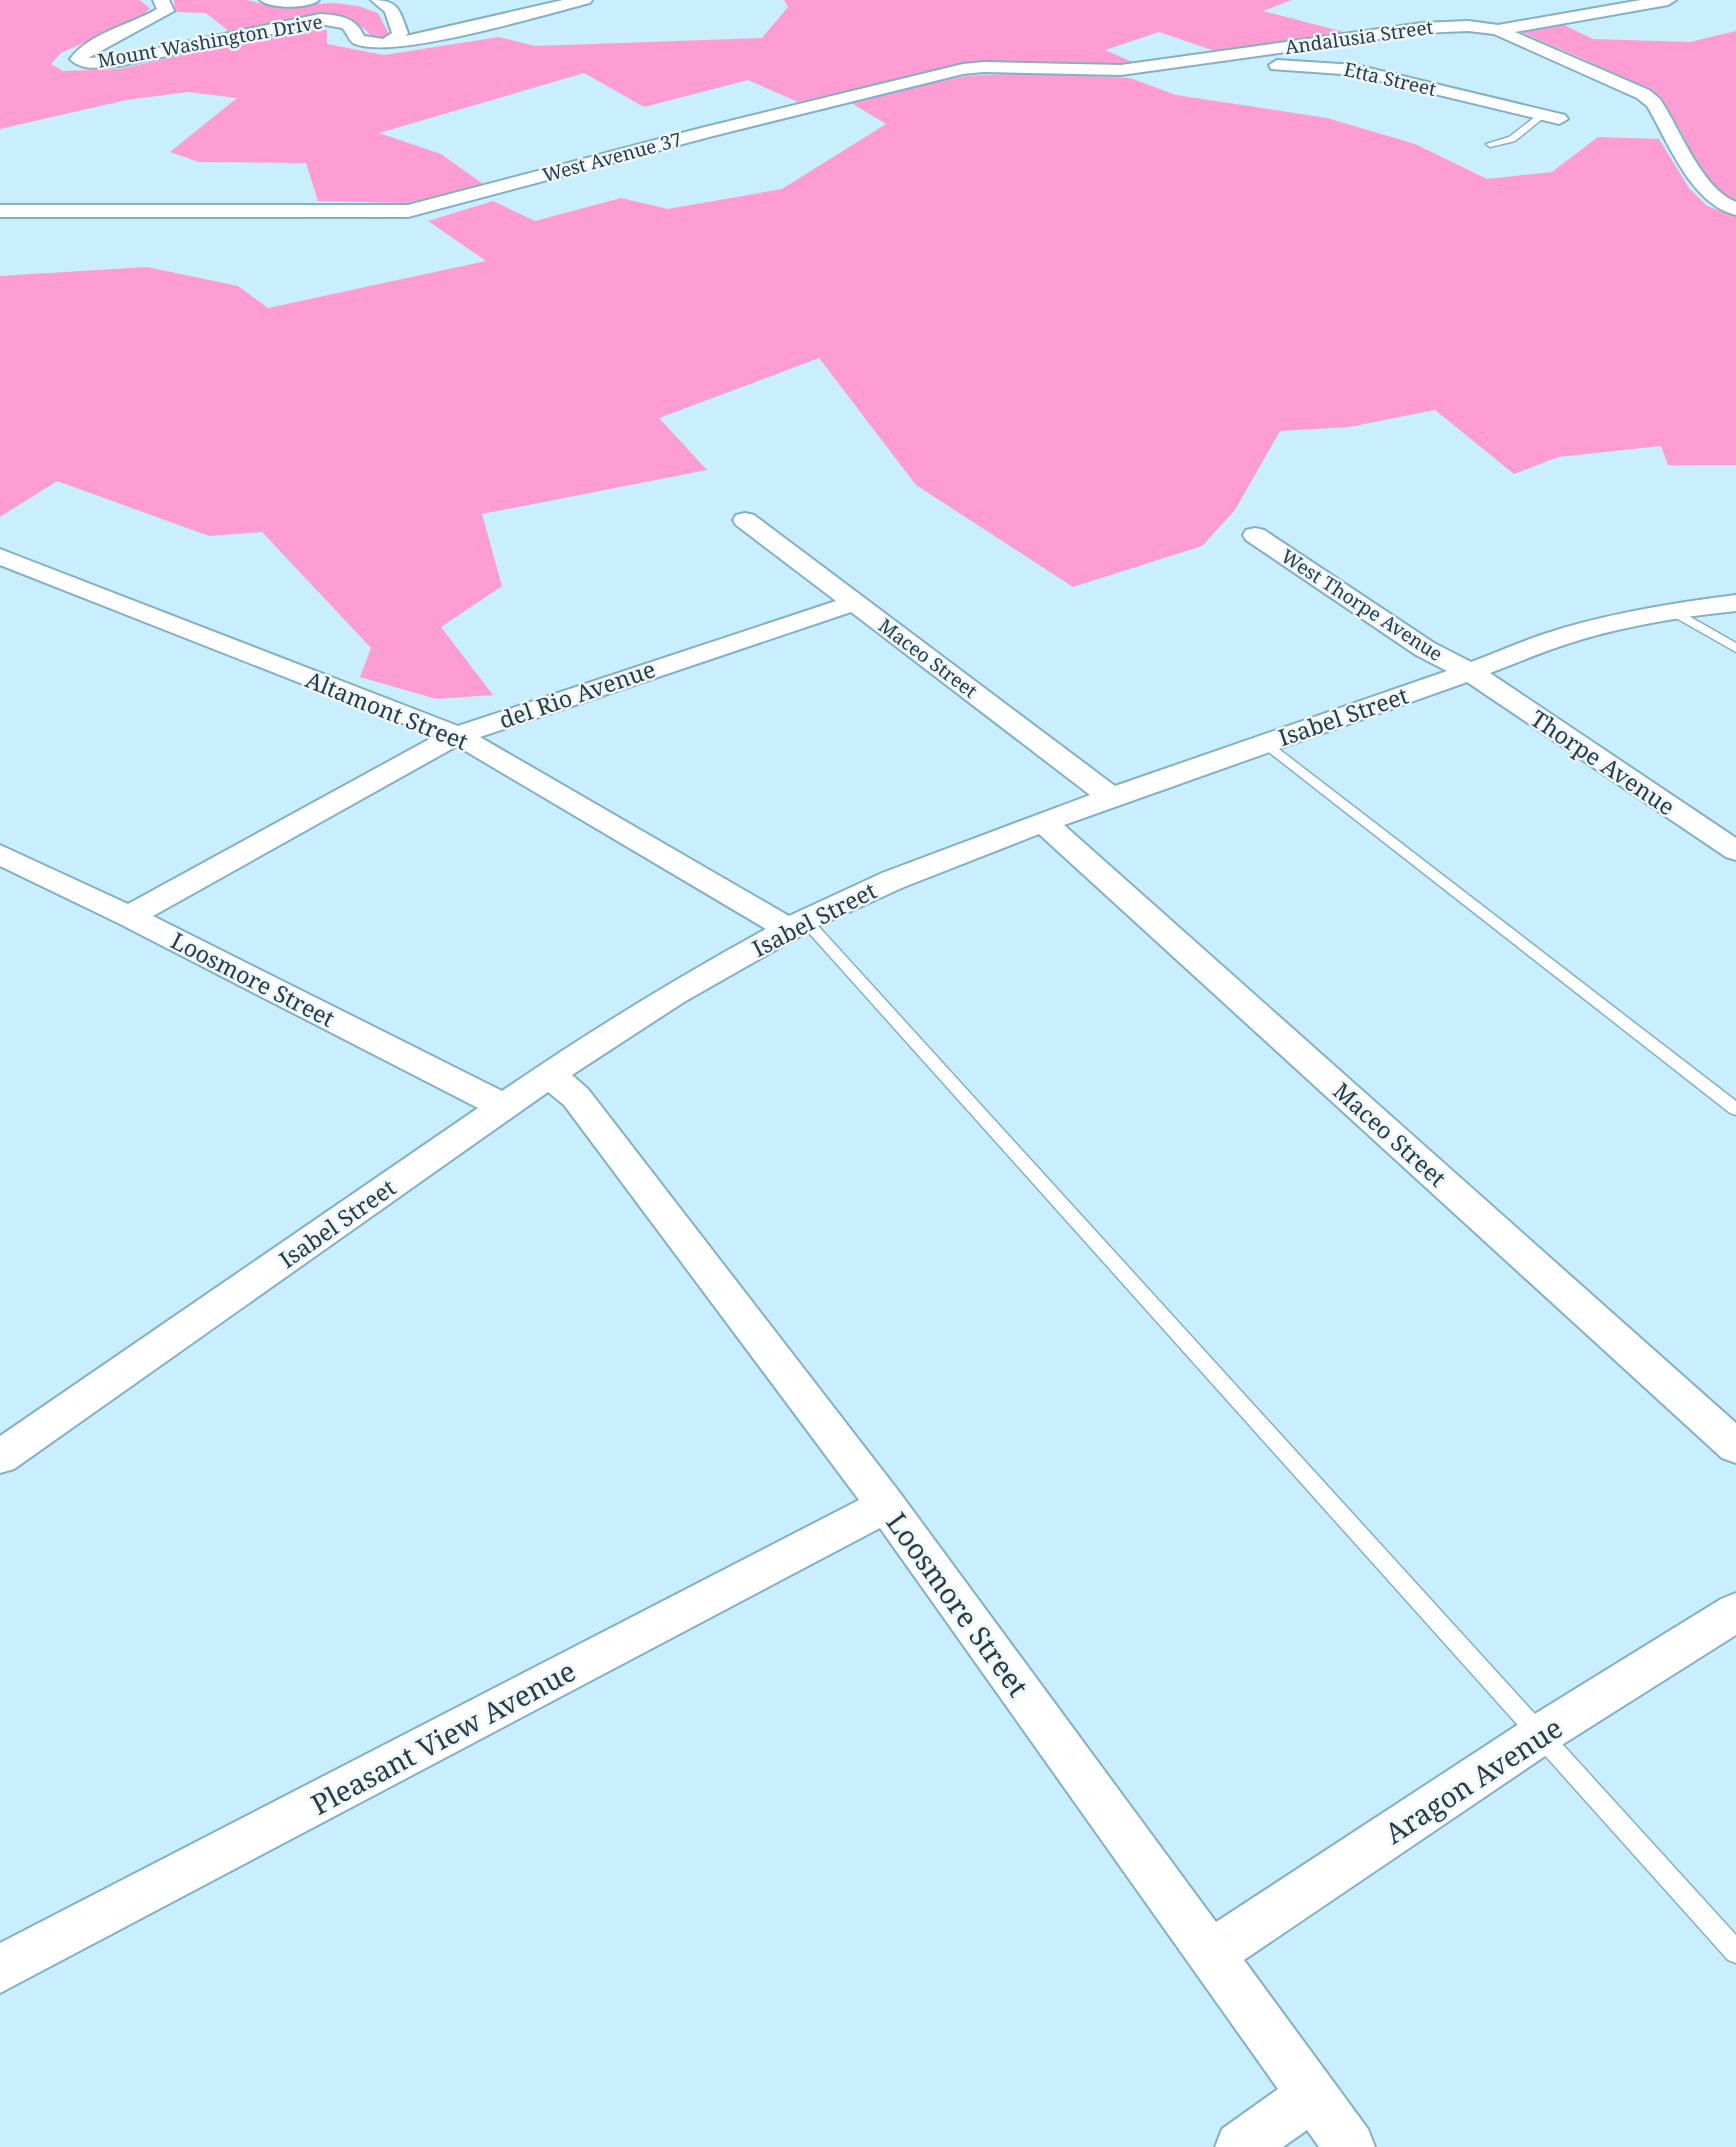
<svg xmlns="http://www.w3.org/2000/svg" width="1736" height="2147" font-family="'Noto Serif',serif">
	<rect width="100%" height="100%" fill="#c9eefd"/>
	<g fill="#fe9dd4">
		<path d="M 0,0 L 139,0 L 150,8 L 140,18 L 61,53 L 51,64 L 63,71 L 119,69 L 292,31 L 327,30 L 327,44 L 384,55 L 499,37 L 535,46 L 762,38 L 788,7 L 784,0 L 1292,0 L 1263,11 L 1348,33 L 1218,52 L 1159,32 L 1105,50 L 1135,63 L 957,67 L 798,102 L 748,80 L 644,107 L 584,73 L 379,133 L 441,154 L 486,186 L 405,203 L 318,201 L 306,163 L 199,162 L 170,152 L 237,98 L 188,92 L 126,100 L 0,129 Z"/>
		<path d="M 174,0 L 247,0 L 271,6 L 336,3 L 358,6 L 378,13 L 389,34 L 383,41 L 373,40 C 354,0 267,25 231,33 L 206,13 L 175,12 Z"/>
		<path d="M 1564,25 L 1593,39 L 1690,42 L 1736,31 L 1736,202 C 1693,185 1691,129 1658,101 C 1624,73 1562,51 1522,32 Z"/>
		<path d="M 1031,73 L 1130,78 L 1176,95 L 1327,118 L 1415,144 L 1487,179 L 1552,172 L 1598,137 L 1659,139 L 1689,188 L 1707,206 L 1736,217 L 1736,465 L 1668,465 L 1661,446 L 1558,457 L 1514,474 L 1435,410 L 1349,427 L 1280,431 L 1235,510 L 1202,546 L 1073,587 L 916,485 L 819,358 L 659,418 L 707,470 L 482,514 L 502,586 L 441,627 L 493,695 L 436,699 L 360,677 L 371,648 L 262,532 L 209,536 L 57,481 L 0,517 L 0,276 L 147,267 L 238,286 L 268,308 L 486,261 L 428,221 L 493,201 L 535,221 L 621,198 L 668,209 L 782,189 L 886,124 L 848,101 L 966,76 Z"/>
	</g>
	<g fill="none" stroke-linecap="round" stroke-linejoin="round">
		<defs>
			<g id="lane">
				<path d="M 1540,113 L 1547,115 L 1515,141 L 1490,147 L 1486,144 L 1509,137 Z"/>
				<path d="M 1673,607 L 1736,643 L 1736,652 L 1669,614 L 1667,611 Z"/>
				<path d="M 1266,739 L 1736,1101 L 1736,1115 L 1730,1113 L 1261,746 L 1261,740 Z"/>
				<path d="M 805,915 L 810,917 L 1736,1935 L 1736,1963 L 1728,1960 L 800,923 L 798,920 Z"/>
			</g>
			<g id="street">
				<path d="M 153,0 L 169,0 L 174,11 L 88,58 L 119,56 L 320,14 C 339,15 356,17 364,36 L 383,39 L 392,33 L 385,12 L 371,0 C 399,0 399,9 408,33 L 406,36 L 563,0 L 592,0 L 590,3 C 542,15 395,60 355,44 C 348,41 348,33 342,28 L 320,24 L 119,66 C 102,67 82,72 70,59 C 89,33 130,25 157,9 Z"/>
				<path d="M 260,0 L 319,0 C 309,9 270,9 260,0 Z"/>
				<path d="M 1641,0 L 1676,0 L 1668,5 L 1515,32 L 1649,90 L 1660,99 C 1680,129 1702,189 1736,202 L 1736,215 C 1691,204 1669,143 1647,106 L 1637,98 L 1494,34 L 1468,31 L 1422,33 L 1121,75 L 984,72 L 963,74 L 713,136 L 408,217 L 0,217 L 0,205 L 408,205 L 701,128 L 963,64 L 984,62 L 1121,65 L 1422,23 L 1468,21 L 1498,25 Z"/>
				<path d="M 1277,60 L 1356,65 L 1565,115 L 1568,119 L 1559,124 L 1356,75 L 1271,69 L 1269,65 Z"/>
				<path d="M 745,513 L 754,515 L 1115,786 L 1447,671 L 1416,655 L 1246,540 L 1243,535 L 1246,530 L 1255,528 L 1264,530 L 1434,643 L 1471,662 C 1495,653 1518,643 1541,635 C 1603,614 1671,603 1736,595 L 1736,611 C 1677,617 1617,627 1561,646 C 1537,654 1514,664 1490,673 L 1736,838 L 1736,860 L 1726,857 L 1467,682 L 1064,825 L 1736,1423 L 1736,1463 L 1722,1458 L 1039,834 L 904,887 L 816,927 L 684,1002 L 572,1075 L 588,1089 L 900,1493 L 1216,1922 L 1525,1720 L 1721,1599 L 1736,1593 L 1736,1635 L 1557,1748 L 1244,1960 L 1368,2129 L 1375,2147 L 1319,2147 L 1307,2130 L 1283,2147 L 1215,2147 L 1222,2129 L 1278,2089 L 880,1528 L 0,1993 L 0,1943 L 859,1500 L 564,1105 L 548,1092 L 14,1469 L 0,1473 L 0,1436 L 478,1108 L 118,923 L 0,866 L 0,845 L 128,904 L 435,736 L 0,565 L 0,549 L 458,726 L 836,601 L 736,525 L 733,520 L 736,515 ZM 851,612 L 1090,795 L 882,873 L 789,916 L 480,737 ZM 457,746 L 766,929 C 675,979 588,1032 502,1091 L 153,916 Z"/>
			</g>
		</defs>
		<use href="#lane" stroke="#84b0c3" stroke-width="3"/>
		<use href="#street" stroke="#84b0c3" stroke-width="4"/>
		<use href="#lane" fill="#fff" fill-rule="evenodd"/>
		<use href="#street" fill="#fff" fill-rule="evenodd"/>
	</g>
	<g text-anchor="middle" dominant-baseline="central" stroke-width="5" stroke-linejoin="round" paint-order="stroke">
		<g font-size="19" fill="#293c43" stroke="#edf6fa">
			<text transform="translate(1359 37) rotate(-8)">Andalusia Street</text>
			<text transform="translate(210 41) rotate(-10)">Mount Washington Drive</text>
			<text transform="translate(1390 79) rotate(13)">Etta Street</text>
			<text transform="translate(612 157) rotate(-15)">West Avenue 37</text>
			<text transform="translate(1362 605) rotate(33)">West Thorpe Avenue</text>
			<text transform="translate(928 658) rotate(37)">Maceo Street</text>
		</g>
		<g font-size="23" fill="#293c43" stroke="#edf6fa">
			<text transform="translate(577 694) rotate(-19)">del Rio Avenue</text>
			<text transform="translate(387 710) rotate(22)">Altamont Street</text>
			<text transform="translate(1343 716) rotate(-19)">Isabel Street</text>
			<text transform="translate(1603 762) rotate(34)">Thorpe Avenue</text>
			<text transform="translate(814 919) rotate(-27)">Isabel Street</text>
			<text transform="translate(253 979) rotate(27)">Loosmore Street</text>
			<text transform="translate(1390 1134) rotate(42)">Maceo Street</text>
			<text transform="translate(337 1223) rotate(-35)">Isabel Street</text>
		</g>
		<g font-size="28" fill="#293c43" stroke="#edf6fa">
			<text transform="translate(958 1604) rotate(54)">Loosmore Street</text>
			<text transform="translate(443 1737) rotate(-28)">Pleasant View Avenue</text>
			<text transform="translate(1473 1780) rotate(-33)">Aragon Avenue</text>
		</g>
	</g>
</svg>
